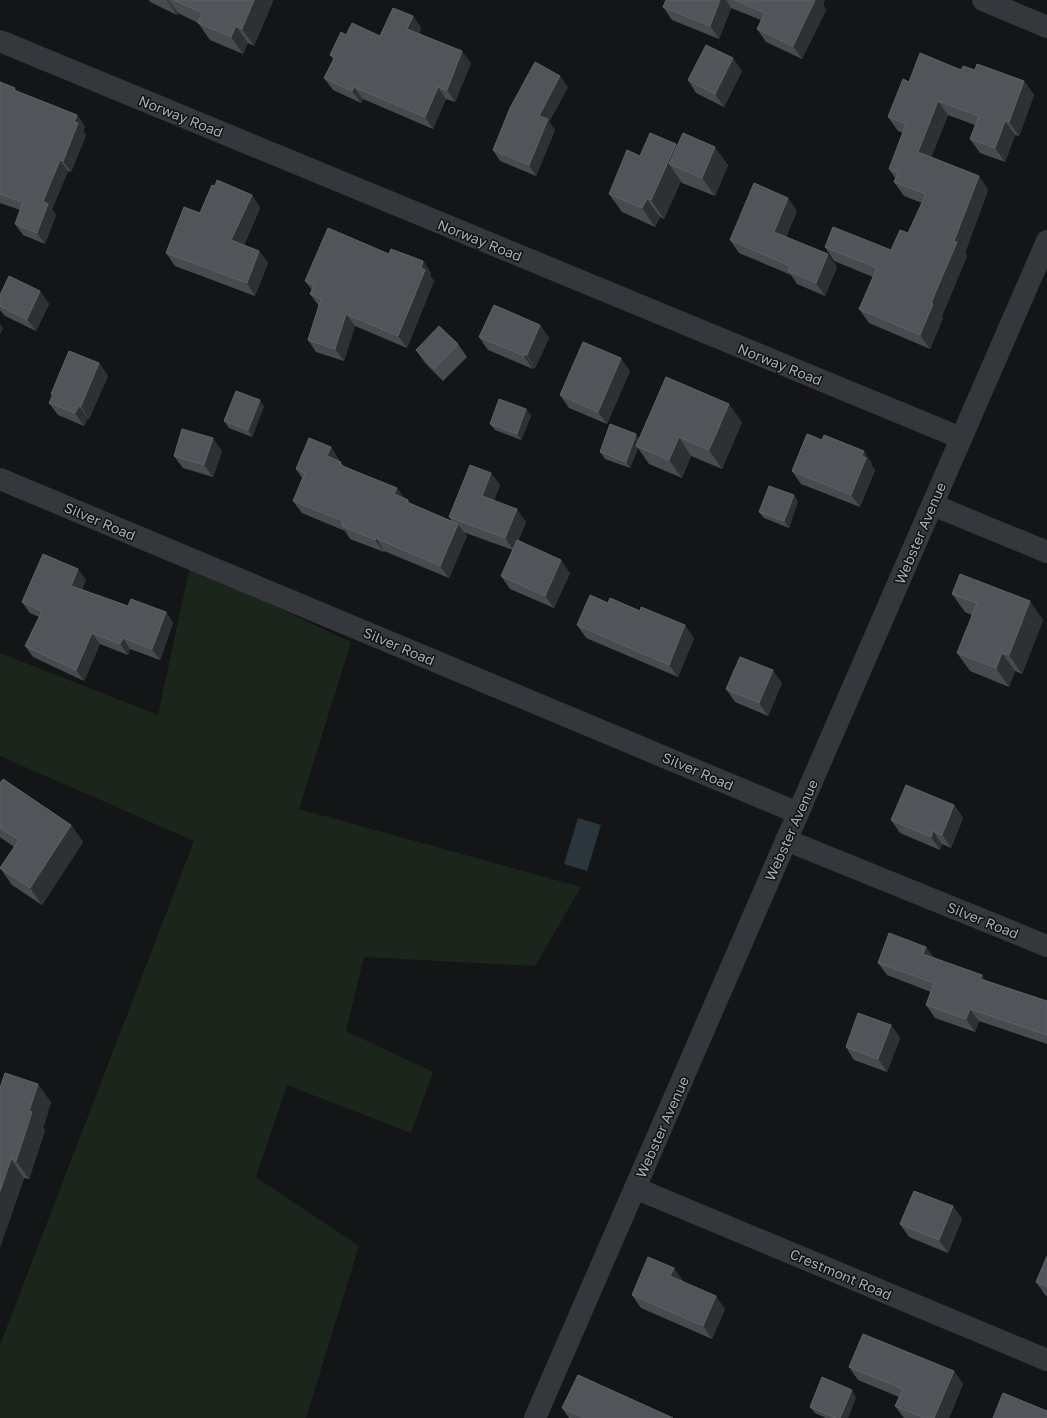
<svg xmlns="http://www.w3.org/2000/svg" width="1047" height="1418" font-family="'Golos Text',sans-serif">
	<rect width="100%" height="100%" fill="#141516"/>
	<path fill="#1c251c" d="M 190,566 L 351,642 L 299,809 L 581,887 L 535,966 L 364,957 L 346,1031 L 433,1072 L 411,1133 L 287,1085 L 256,1177 L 359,1246 L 306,1418 L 0,1418 L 0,1345 L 194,841 L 0,756 L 0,653 L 158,715 Z"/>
	<path fill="#2a363b" d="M 578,818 L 601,825 L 587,871 L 564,864 Z"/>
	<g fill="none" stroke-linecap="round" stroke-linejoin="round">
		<g stroke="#35373c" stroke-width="22">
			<path d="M 983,0 L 1047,27"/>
			<path d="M 0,41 L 961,438"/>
			<path d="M 0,479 L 798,813"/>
			<path d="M 933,505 L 1047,552"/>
			<path d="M 786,840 L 1047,946"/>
			<path d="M 635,1188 L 1047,1360"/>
			<path d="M 535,1418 L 1047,241"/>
		</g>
	</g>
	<g fill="#474a4f">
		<path d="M 149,0 L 272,0 L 273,1 L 254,46 L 248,43 L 243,54 L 210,40 L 198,23 L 178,13 L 177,15 L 150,2 Z"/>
		<path d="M 666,0 L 825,0 L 823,5 L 826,10 L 802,59 L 766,42 L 757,29 L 761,20 L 731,8 L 719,39 L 672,20 L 663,7 Z"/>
		<path d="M 413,16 L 421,28 L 419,33 L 471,63 L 455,102 L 446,99 L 433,129 L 363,99 L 361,103 L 333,90 L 324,78 L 333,59 L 330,55 L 380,36 Z"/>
		<path d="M 961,70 L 975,70 L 1024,81 L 1034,95 L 1019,136 L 1015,135 L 1005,162 L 980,153 L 970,139 L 975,125 L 948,115 L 931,157 L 979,176 L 988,190 L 965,253 L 967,256 L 942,316 L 943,318 L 930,349 L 869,323 L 859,309 L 873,277 L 834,261 L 825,247 L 891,250 L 908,233 L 922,203 L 904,196 L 894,182 L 895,178 L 889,169 L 903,133 L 898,131 L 888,117 L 909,82 Z"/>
		<path d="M 742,71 L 724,107 L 696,93 L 688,80 Z"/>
		<path d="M 0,82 L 15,88 L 16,91 L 77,115 L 85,127 L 83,131 L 86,135 L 71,172 L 68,171 L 52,209 L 56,215 L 45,244 L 23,235 L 15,224 L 20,210 L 0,203 Z"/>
		<path d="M 568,87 L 549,122 L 555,130 L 536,176 L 500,161 L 493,150 Z"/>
		<path d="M 677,147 L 728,165 L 715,196 L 682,183 L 681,181 L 664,219 L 660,217 L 655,227 L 622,212 L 609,194 L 640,156 Z"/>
		<path d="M 252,195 L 260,208 L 244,245 L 259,251 L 268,263 L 255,296 L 175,266 L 166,253 L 200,213 Z"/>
		<path d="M 797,211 L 786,237 L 837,267 L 825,296 L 797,284 L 791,275 L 739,253 L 730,240 Z"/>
		<path d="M 389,254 L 423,261 L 431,273 L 430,276 L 434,281 L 407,348 L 355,326 L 344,361 L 316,352 L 308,340 L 319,306 L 310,294 L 312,290 L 305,281 Z"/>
		<path d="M 40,291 L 49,304 L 36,331 L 5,316 L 0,310 L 0,295 Z"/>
		<path d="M 540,325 L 549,338 L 535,368 L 534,367 L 533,369 L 488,350 L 479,337 Z"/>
		<path d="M 458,344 L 467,357 L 443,381 L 425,363 L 416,350 Z"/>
		<path d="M 99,363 L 108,376 L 89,419 L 88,418 L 84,426 L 58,415 L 49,403 L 53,395 L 51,394 Z"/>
		<path d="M 630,371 L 607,424 L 569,408 L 560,395 Z"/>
		<path d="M 264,406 L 252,437 L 229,428 L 224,421 Z"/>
		<path d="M 526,409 L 531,416 L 521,440 L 495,430 L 490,424 Z"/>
		<path d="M 742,422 L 722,469 L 691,456 L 682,478 L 649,464 L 638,448 L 630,468 L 605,459 L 600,452 L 639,439 Z"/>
		<path d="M 331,447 L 339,460 L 339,461 L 344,466 L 408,500 L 410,504 L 452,521 L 449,517 L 491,473 L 500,485 L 494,500 L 526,522 L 518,541 L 570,573 L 554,608 L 510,589 L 501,576 L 513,550 L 463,532 L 467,536 L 449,578 L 384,551 L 384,552 L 350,539 L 345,531 L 302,513 L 293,501 L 302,478 L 296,469 Z"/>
		<path d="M 222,451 L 213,477 L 183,468 L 174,456 Z"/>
		<path d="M 872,464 L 872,466 L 875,470 L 860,507 L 801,484 L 792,471 Z"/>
		<path d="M 798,501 L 789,528 L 764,518 L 759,512 Z"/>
		<path d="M 86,580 L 82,589 L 128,606 L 166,612 L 173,623 L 160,660 L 130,649 L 128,655 L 100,644 L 84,681 L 33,657 L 25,646 L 39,617 L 30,613 L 22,602 Z"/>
		<path d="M 952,594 L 1043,620 L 1022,674 L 1015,671 L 1009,687 L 970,671 L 957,653 L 972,615 L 965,612 Z"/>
		<path d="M 608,603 L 694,638 L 678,677 L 586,638 L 577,625 Z"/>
		<path d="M 782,683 L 768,716 L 735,702 L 726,689 Z"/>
		<path d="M 0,783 L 71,825 L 83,842 L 42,905 L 12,885 L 0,868 L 14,847 L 0,837 Z"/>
		<path d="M 954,805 L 963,818 L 951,848 L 942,844 L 940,850 L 900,833 L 891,820 Z"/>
		<path d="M 934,958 L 982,975 L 985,980 L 1047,1001 L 1047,1044 L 979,1021 L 975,1032 L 935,1018 L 926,1005 L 931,992 L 887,975 L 878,963 Z"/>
		<path d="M 891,1025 L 900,1038 L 887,1072 L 854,1060 L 846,1047 Z"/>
		<path d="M 0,1088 L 51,1102 L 43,1128 L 45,1130 L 29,1179 L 24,1178 L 0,1247 Z"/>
		<path d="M 953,1206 L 962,1219 L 948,1253 L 909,1237 L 900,1224 Z"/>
		<path d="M 1047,1256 L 1047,1296 L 1045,1295 L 1036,1282 Z"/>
		<path d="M 674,1268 L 683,1281 L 682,1282 L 725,1309 L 712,1339 L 641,1308 L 632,1295 Z"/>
		<path d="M 849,1367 L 954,1371 L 963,1384 L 949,1418 L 904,1418 L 895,1406 L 899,1397 L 858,1380 Z"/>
		<path d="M 856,1397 L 848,1418 L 826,1418 L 815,1413 L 810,1407 Z"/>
		<path d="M 562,1408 L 673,1418 L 569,1418 Z"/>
	</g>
	<g fill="#2e3133">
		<path d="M 167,0 L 168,0 L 178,13 L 177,15 Z"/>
		<path d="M 254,0 L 272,0 L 273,1 L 254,46 L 242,29 Z"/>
		<path d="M 720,0 L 726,0 L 731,8 L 719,39 L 710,26 Z"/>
		<path d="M 815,0 L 825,0 L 823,5 L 826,10 L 802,59 L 793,46 Z"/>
		<path d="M 413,16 L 421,28 L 416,41 L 407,29 Z"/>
		<path d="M 236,26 L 248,43 L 243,54 L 231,37 Z"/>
		<path d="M 462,51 L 471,63 L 455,102 L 447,90 Z"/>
		<path d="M 733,58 L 742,71 L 724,107 L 715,94 Z"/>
		<path d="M 560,76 L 568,87 L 549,122 L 555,130 L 536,176 L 529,165 L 539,116 Z"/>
		<path d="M 1024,81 L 1034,95 L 1019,136 L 1009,122 Z"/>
		<path d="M 354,87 L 363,99 L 361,103 L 352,91 Z"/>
		<path d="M 438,87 L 446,99 L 433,129 L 425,117 Z"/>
		<path d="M 938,101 L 948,115 L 928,166 L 918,152 Z"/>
		<path d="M 77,115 L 85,127 L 83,131 L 86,135 L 71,172 L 63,161 Z"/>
		<path d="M 1005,121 L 1015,135 L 1005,162 L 995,148 Z"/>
		<path d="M 676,144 L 689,163 L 669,164 L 681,181 L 664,219 L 651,200 Z"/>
		<path d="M 715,147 L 728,165 L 715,196 L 702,178 Z"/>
		<path d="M 60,160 L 68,171 L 52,209 L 56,215 L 45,244 L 37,233 L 43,201 Z"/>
		<path d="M 979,176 L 988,190 L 965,253 L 967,256 L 942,316 L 943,318 L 930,349 L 920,335 L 954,241 Z"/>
		<path d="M 252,195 L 260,208 L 240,253 L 231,240 Z"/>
		<path d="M 788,198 L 797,211 L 783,245 L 774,232 Z"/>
		<path d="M 647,199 L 660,217 L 655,227 L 642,208 Z"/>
		<path d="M 259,251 L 268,263 L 255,296 L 247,283 Z"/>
		<path d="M 828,254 L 837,267 L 825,296 L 816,283 Z"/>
		<path d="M 423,261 L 431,273 L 430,276 L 434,281 L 407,348 L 398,336 Z"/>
		<path d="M 40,291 L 49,304 L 36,331 L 27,319 Z"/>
		<path d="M 346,314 L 355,326 L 344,361 L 335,349 Z"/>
		<path d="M 0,324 L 3,328 L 0,335 Z"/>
		<path d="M 540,325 L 549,338 L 535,368 L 527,355 Z"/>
		<path d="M 525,354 L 534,367 L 533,369 L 524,356 Z"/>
		<path d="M 621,358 L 630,371 L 607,424 L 598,412 Z"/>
		<path d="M 99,363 L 108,376 L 89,419 L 81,406 Z"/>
		<path d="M 260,400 L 264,406 L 252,437 L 248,430 Z"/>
		<path d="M 729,404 L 742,422 L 722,469 L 709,450 Z"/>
		<path d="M 79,406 L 88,418 L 84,426 L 75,413 Z"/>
		<path d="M 526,409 L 531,416 L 521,440 L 517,434 Z"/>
		<path d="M 636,434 L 640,440 L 636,446 L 638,448 L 630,468 L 626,462 Z"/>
		<path d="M 679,437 L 691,456 L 682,478 L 669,460 Z"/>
		<path d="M 213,438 L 222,451 L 213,477 L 204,465 Z"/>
		<path d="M 331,447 L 339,460 L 336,469 L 327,456 Z"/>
		<path d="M 864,451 L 872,464 L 872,466 L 875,470 L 860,507 L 851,495 Z"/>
		<path d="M 491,473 L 500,485 L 491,509 L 482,496 Z"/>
		<path d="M 397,488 L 406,500 L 394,494 Z"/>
		<path d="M 794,495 L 798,501 L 789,528 L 784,521 Z"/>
		<path d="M 517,509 L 526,522 L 514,551 L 505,538 Z"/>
		<path d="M 458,524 L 467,536 L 449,578 L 440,566 Z"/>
		<path d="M 376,538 L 384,551 L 384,552 L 375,540 Z"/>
		<path d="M 561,560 L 570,573 L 554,608 L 545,596 Z"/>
		<path d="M 78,569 L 86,580 L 78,596 L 71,586 Z"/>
		<path d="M 1030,601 L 1043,620 L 1022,674 L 1009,655 Z"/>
		<path d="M 166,612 L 173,623 L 160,660 L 152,649 Z"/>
		<path d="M 685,625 L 694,638 L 678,677 L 669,665 Z"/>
		<path d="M 92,633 L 100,644 L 84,681 L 76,670 Z"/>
		<path d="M 123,638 L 130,649 L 128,655 L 120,644 Z"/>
		<path d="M 1002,653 L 1015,671 L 1009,687 L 996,668 Z"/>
		<path d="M 773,670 L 782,683 L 768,716 L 759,703 Z"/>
		<path d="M 954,805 L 963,818 L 951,848 L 942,835 Z"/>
		<path d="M 71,825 L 83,842 L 42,905 L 30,888 Z"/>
		<path d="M 933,831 L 942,844 L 940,850 L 931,837 Z"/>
		<path d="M 926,947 L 935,959 L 923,954 Z"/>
		<path d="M 982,975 L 990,988 L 980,979 Z"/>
		<path d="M 970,1009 L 979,1021 L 975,1032 L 966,1019 Z"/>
		<path d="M 891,1025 L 900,1038 L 887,1072 L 878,1059 Z"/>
		<path d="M 38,1084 L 51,1102 L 43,1128 L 45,1130 L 29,1179 L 16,1161 L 29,1111 Z"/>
		<path d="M 11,1159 L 24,1178 L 0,1247 L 0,1191 Z"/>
		<path d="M 953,1206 L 962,1219 L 948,1253 L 939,1240 Z"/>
		<path d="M 674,1268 L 683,1281 L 679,1289 L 670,1276 Z"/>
		<path d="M 716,1296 L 725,1309 L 712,1339 L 703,1326 Z"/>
		<path d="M 954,1371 L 963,1384 L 949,1418 L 934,1418 Z"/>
		<path d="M 852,1390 L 856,1397 L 848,1418 L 840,1418 Z"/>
	</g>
	<g fill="#51555a" stroke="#5f6369">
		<path d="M 174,0 L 254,0 L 242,29 L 236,26 L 231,37 L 198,23 L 202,13 Z"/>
		<path d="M 666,0 L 720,0 L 710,26 L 663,7 Z"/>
		<path d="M 734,0 L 815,0 L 793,46 L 757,29 L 765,13 Z"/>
		<path d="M 393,8 L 413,16 L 407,29 L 462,51 L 447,90 L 438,87 L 425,117 L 354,87 L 352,91 L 324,78 L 335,57 L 330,55 L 341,32 L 346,35 L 352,23 L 380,36 Z"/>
		<path d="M 706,45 L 733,58 L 715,94 L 688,80 Z"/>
		<path d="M 920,53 L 961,70 L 963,66 L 975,70 L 977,64 L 1024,81 L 1009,122 L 1005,121 L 995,148 L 970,139 L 979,116 L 938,101 L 918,152 L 979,176 L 954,241 L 957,242 L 931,303 L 933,304 L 920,335 L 859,309 L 877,268 L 825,247 L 833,227 L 891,250 L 900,230 L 908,233 L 926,194 L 894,182 L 898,173 L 889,169 L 906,124 L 888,117 L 903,79 L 909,82 Z"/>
		<path d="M 535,62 L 560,76 L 539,116 L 548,119 L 529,165 L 493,150 L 510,108 Z"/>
		<path d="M 0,82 L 15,88 L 14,90 L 77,115 L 74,122 L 78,123 L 63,161 L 60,160 L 43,201 L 48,204 L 37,233 L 15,224 L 23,202 L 0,194 Z"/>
		<path d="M 650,133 L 676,144 L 651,200 L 647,199 L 642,208 L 609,194 L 627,150 L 640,156 Z"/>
		<path d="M 683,133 L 715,147 L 702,178 L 669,164 Z"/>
		<path d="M 217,180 L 252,195 L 231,240 L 259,251 L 247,283 L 166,253 L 184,207 L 200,213 L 212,185 L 215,186 Z"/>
		<path d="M 754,183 L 788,198 L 774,232 L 828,254 L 816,283 L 788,271 L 790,266 L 730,240 Z"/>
		<path d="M 328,228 L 389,254 L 391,249 L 423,261 L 421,268 L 425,270 L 398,336 L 346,314 L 335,349 L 308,340 L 321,299 L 310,294 L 314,285 L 305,281 Z"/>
		<path d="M 9,276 L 40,291 L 27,319 L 0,306 L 0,295 Z"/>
		<path d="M 494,305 L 540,325 L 527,355 L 525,354 L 524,356 L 479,337 Z"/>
		<path d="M 439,326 L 458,344 L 434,369 L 416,350 Z"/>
		<path d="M 583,342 L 621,358 L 598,412 L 560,395 Z"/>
		<path d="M 69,351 L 99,363 L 81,406 L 79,406 L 75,413 L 49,403 L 53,394 L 51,394 Z"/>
		<path d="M 666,377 L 729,404 L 709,450 L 679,437 L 669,460 L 636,446 Z"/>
		<path d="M 236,391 L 260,400 L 248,430 L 224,421 Z"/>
		<path d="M 499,399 L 526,409 L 517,434 L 490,424 Z"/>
		<path d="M 610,424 L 636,434 L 626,462 L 600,452 Z"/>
		<path d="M 182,429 L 213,438 L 204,465 L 174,456 Z"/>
		<path d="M 807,434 L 822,440 L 824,435 L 864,451 L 862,456 L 866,458 L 851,495 L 792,471 Z"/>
		<path d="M 309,438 L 331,447 L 327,456 L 341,462 L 340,465 L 397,488 L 394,494 L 408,500 L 407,502 L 458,524 L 440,566 L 376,538 L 375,540 L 342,526 L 343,521 L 293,501 L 305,473 L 296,469 Z"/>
		<path d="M 470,465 L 491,473 L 482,496 L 517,509 L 505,538 L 449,517 Z"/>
		<path d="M 769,486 L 794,495 L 784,521 L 759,512 Z"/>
		<path d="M 517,540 L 561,560 L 545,596 L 501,576 Z"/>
		<path d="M 43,554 L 78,569 L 71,586 L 128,606 L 131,599 L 166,612 L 152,649 L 123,638 L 120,644 L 92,633 L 76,670 L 25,646 L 42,611 L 22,602 Z"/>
		<path d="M 960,574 L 1030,601 L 1009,655 L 1002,653 L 996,668 L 957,653 L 977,603 L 952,594 Z"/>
		<path d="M 590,595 L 608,603 L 610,598 L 640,611 L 641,607 L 685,625 L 669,665 L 577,625 Z"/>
		<path d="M 740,657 L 773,670 L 759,703 L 726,689 Z"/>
		<path d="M 3,779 L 71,825 L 30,888 L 0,868 L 19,840 L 0,828 L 0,783 Z"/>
		<path d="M 906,785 L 954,805 L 942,835 L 933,831 L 931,837 L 891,820 Z"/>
		<path d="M 889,933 L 926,947 L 923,954 L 982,975 L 980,979 L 1047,1001 L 1047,1035 L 970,1009 L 966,1019 L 926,1005 L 934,983 L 878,963 Z"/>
		<path d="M 858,1013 L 891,1025 L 878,1059 L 846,1047 Z"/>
		<path d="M 5,1073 L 38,1084 L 29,1111 L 32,1112 L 16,1161 L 11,1159 L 0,1191 L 0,1088 Z"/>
		<path d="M 914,1191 L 953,1206 L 939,1240 L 900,1224 Z"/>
		<path d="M 1047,1256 L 1047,1287 L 1036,1282 Z"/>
		<path d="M 648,1257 L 674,1268 L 670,1276 L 716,1296 L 703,1326 L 632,1295 Z"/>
		<path d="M 863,1334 L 954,1371 L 934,1418 L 924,1418 L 895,1406 L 903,1389 L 849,1367 Z"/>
		<path d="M 578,1375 L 673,1418 L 584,1418 L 562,1408 Z"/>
		<path d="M 822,1377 L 852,1390 L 840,1418 L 836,1418 L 810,1407 Z"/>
		<path d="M 1003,1393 L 1047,1411 L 1047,1418 L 993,1418 Z"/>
	</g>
	<g text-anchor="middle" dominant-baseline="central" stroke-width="3" stroke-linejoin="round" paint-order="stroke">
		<g font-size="14" fill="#a6aeb7" stroke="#0f1011">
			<text transform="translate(181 116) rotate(22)">Norway Road</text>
			<text transform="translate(480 240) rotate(22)">Norway Road</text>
			<text transform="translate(780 364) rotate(22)">Norway Road</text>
			<text transform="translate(100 521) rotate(23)">Silver Road</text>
			<text transform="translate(920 533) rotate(-67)">Webster Avenue</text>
			<text transform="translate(399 646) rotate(23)">Silver Road</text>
			<text transform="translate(698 771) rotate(23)">Silver Road</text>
			<text transform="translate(791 830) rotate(-66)">Webster Avenue</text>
			<text transform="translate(983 920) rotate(22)">Silver Road</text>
			<text transform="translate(662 1127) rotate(-66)">Webster Avenue</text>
			<text transform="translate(841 1274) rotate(23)">Crestmont Road</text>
		</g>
	</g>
</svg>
